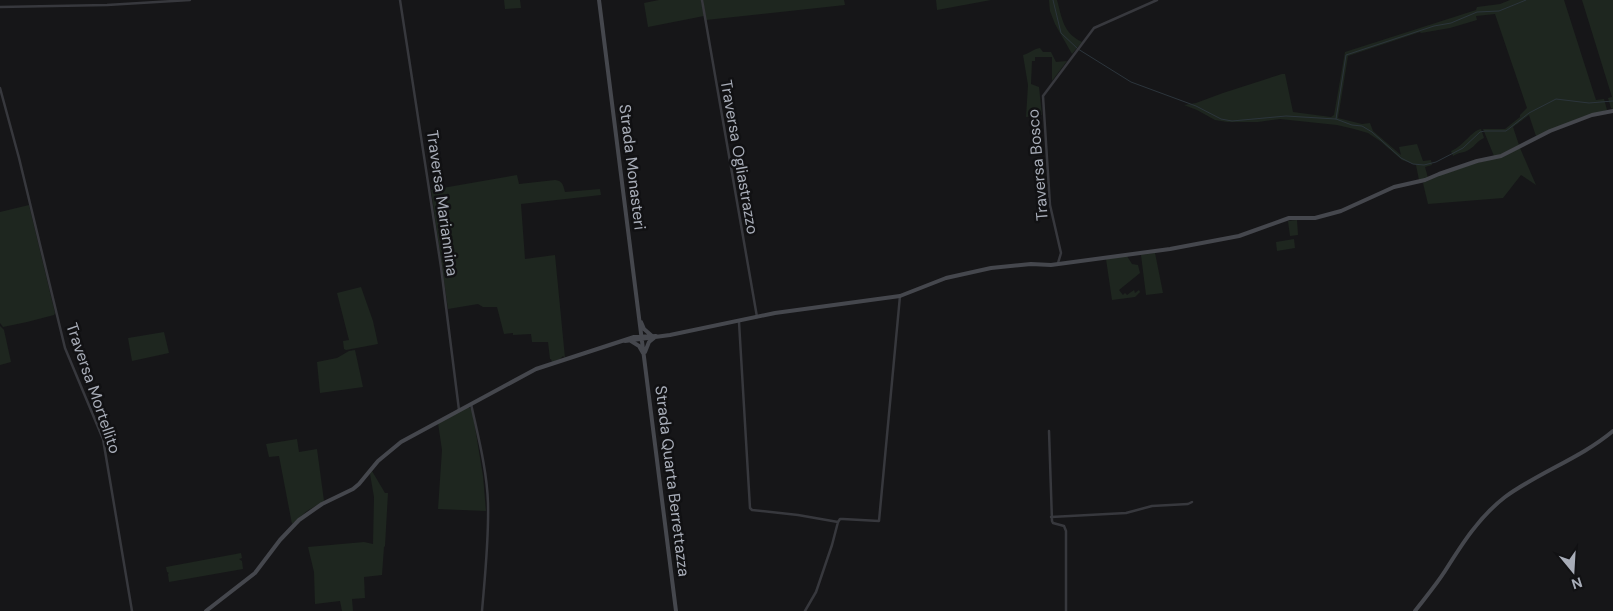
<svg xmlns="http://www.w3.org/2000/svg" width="1613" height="611" viewBox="0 0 1613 611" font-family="'DM Sans',sans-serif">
	<rect width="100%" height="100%" fill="#161618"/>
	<path fill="#1e261f" d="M 504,0 L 520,0 L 521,8 L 505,9 Z
		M 659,0 L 701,0 L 704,16 L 648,27 L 644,3 Z
		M 703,0 L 844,0 L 845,5 L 706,20 Z
		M 936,0 L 991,0 L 937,10 Z
		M 1049,0 L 1057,0 C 1062,18 1063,33 1082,42 L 1072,54 L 1055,24 L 1050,11 Z
		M 1510,0 L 1564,0 L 1595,97 L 1596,100 L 1604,99 L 1607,110 L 1582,117 L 1536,136 L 1529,115 L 1513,127 L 1519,145 L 1501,154 L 1494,156 L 1483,129 L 1505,129 L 1520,117 L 1520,115 L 1527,108 L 1495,14 L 1476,16 L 1477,20 L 1450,28 L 1421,33 L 1420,32 L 1348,56 L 1338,118 L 1362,124 L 1370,123 L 1373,131 L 1401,155 L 1399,147 L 1417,144 L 1423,161 L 1431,160 L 1432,165 L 1425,167 L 1428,178 L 1419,180 L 1416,165 L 1402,160 L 1380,141 L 1368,133 L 1354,129 L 1337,125 L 1280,119 L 1258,122 L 1227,122 L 1215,120 L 1197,110 L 1184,105 L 1196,103 L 1223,93 L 1282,74 L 1285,74 L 1293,112 L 1331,117 L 1334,115 L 1345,52 L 1476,10 L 1477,7 L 1500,4 Z
		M 1582,0 L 1613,0 L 1613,109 L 1611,108 L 1608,98 L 1612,97 Z
		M 1040,48 L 1043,52 L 1051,52 L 1056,62 L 1067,61 L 1052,81 L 1052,57 L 1035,57 L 1035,61 L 1032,61 L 1031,84 L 1039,87 L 1042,115 L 1026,117 L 1028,85 L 1023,55 C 1030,53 1033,49 1040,48 Z
		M 1481,129 L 1484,138 C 1477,141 1475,146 1470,149 C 1465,153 1459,152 1453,156 L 1451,151 C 1464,146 1471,131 1481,129 Z
		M 1520,148 L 1536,185 L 1521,175 L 1503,198 L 1428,204 L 1423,183 L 1440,175 L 1477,163 L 1501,157 Z
		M 517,175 L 519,184 L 555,180 C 563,181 563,185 565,192 L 600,189 L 601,195 L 521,204 L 525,259 L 555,255 L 565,358 L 563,356 L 560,359 L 552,362 L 551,359 L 550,359 L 548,342 L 532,342 L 531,334 L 513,335 L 513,333 L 504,334 L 497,307 L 483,307 L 478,304 L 448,309 L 431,190 Z
		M 29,205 L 55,313 L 54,315 L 27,322 L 3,327 L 0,323 L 0,212 Z
		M 1297,220 L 1298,235 L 1290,236 L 1288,221 Z
		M 1294,239 L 1295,248 L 1277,251 L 1276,242 Z
		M 1155,253 L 1163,293 L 1146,295 L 1141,255 Z
		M 1127,256 L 1132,264 L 1138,265 L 1140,273 L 1119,290 L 1123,295 L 1125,293 L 1127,295 L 1134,290 L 1135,293 L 1139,290 L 1140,292 L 1135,297 L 1112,300 L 1106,259 Z
		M 361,287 L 373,321 L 378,344 L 346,350 L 344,349 L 343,341 L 349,340 L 337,293 Z
		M 0,326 L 4,330 L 11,362 L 0,365 Z
		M 164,332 L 169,353 L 132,361 L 128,338 Z
		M 355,350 L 363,387 L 320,393 L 317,362 L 337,358 L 349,351 Z
		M 468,407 L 472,409 L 483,476 L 486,511 L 438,509 L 442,450 L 438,423 Z
		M 297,439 L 299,452 L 317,449 L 324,501 L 307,511 L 292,524 L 279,456 L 269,457 L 266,444 Z
		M 372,471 L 385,493 L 388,493 L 385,546 L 384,547 L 382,575 L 364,577 L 365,598 L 352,599 L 353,611 L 342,611 L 340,601 L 315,604 L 314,572 L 308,547 L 364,542 L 373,544 L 374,497 L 370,474 Z
		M 241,553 L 242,558 L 239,559 L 242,561 L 243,569 L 169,582 L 168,574 L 169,573 L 167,572 L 166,567 Z"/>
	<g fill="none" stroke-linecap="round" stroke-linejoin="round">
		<path stroke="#2c353c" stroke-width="1" d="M 1053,0 L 1061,33 L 1078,49 L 1131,82 L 1196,106 L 1221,119 L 1232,121 L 1286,116 L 1336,119 L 1352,125 L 1362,126 L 1372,132 L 1401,158 L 1413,164 L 1424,165 L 1436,162 L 1463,148 L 1480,132 L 1485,131 L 1506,131 L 1529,113 L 1556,99 L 1589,103 L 1613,101
			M 1336,119 L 1346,55 L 1434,26 L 1451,23 L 1477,12 L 1499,11 L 1526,0"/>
		<path stroke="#37383d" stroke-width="2.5" d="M 400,0 L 441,267 L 459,410
			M 702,0 L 757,317
			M 0,7 L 107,5 L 190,0
			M 0,88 L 19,158 L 65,348 L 103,439 L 132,611
			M 1058,263 L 1061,253 L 1050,205 L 1043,96 L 1094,28 L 1157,0
			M 739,322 L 750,508 L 752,510 L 798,515 L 838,522
			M 471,404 C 478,436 487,470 488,503 C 489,539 485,575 482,611
			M 1049,431 L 1052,521 L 1053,523 L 1064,526 L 1066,531 L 1066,611
			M 1051,517 L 1126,513 L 1152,506 L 1188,504 L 1192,502
			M 805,611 L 816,592 L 832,545 L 838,522 L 840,519 L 843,519 L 879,521 L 900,296"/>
		<path stroke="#45474d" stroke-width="4" d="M 599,0 L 676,611
			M 641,322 L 644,329 L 652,336
			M 625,341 L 670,335 L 775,313 L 900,296 L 946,278 L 991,268 L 1031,264 L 1051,265 L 1170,249 L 1239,236 L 1289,218 L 1315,218 L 1341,211 L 1394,187 L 1425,180 L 1439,174 L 1477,161 L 1501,156 L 1550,131 L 1592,115 L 1613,111
			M 631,341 L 639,346 L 643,353
			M 645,352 L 649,342 L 654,338
			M 206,611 L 255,573 L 280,540 L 299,520 L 322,504 L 353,489 L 359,484 L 378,461 L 401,442 L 536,369 L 634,337 L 656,336
			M 1415,611 C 1425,598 1436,585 1445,571 C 1462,544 1479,517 1505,497 C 1539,472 1581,458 1613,431"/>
	</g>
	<g text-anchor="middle" stroke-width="5" stroke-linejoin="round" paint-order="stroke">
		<g font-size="16" fill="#a8adb8" stroke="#111113">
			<text transform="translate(740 157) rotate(80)" y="6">Traversa Ogliastrazzo</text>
			<text transform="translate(1037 165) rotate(-95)" y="6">Traversa Bosco</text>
			<text transform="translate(633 167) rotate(83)" y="6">Strada Monasteri</text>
			<text transform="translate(443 203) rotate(82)" y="6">Traversa Mariannina</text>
			<text transform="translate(94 388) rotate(71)" y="6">Traversa Mortellito</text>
			<text transform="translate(673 481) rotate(83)" y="6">Strada Quarta Berrettazza</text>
		</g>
	</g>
	<g transform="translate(1573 571) rotate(162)" stroke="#111113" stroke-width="4" paint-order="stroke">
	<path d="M0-4L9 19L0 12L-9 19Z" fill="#a8adb8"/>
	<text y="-8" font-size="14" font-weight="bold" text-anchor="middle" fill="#a8adb8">N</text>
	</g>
</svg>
